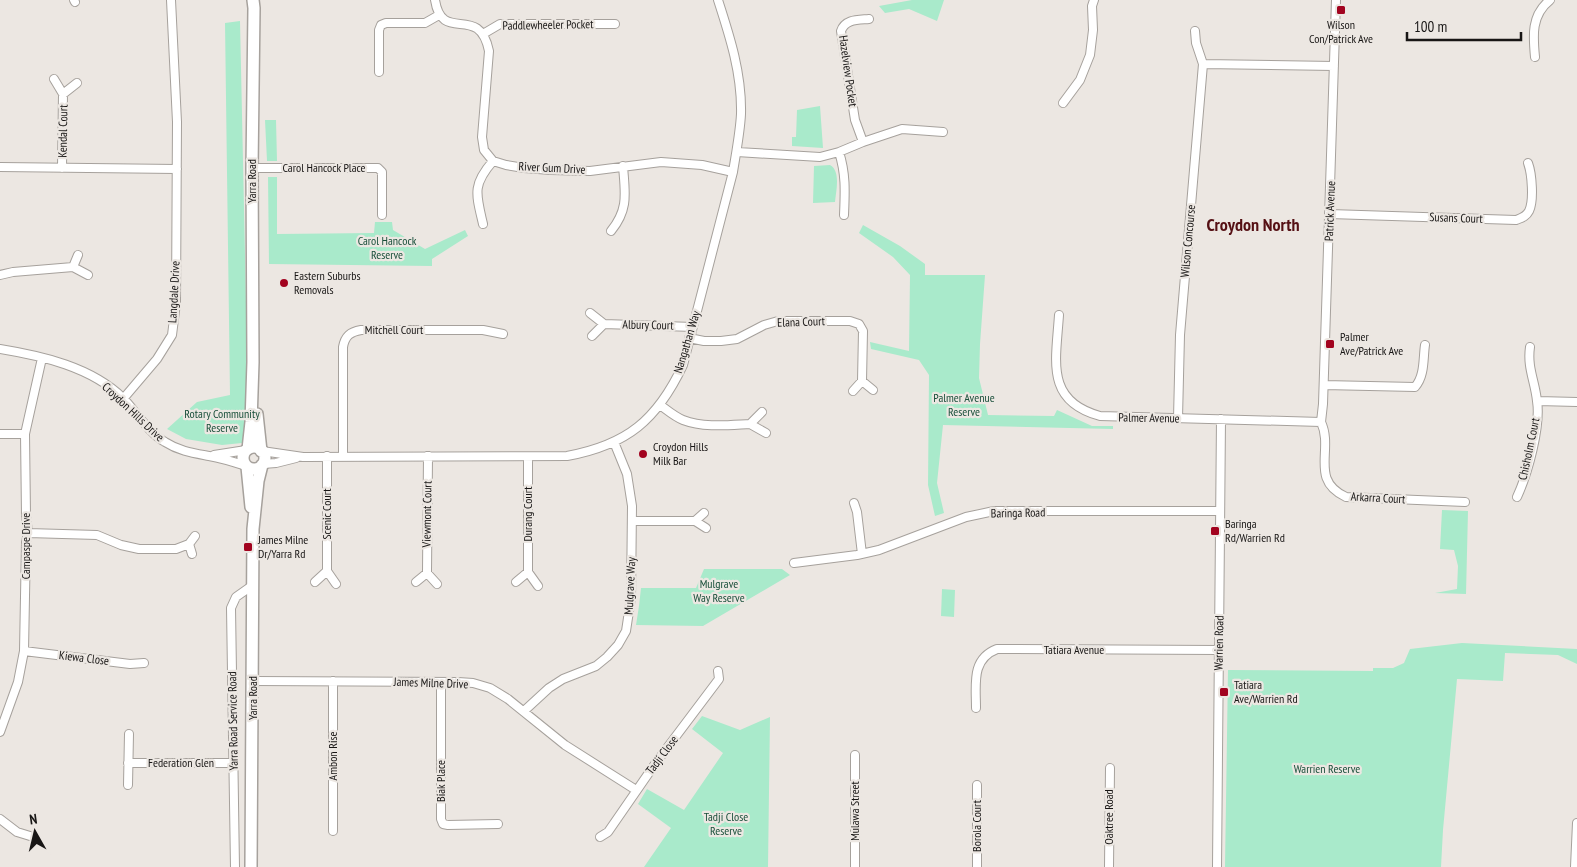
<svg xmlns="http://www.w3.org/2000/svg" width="1577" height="867" viewBox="0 0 1577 867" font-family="'PT Sans Narrow',sans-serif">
	<rect width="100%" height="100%" fill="#ece7e2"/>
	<path fill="#a9eacb" d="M 912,0 L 944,0 L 937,21 L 909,9 L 885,13 L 879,6 Z
		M 240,21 L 248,395 L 247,423 L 242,443 L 222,445 L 186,439 L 167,429 L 197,402 L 230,395 L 225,23 Z
		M 820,106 L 823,148 L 792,146 L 792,137 L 796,137 L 797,110 Z
		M 265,120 L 276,120 L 277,161 L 267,161 Z
		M 830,165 C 841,171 836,191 835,202 L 813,203 L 814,166 Z
		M 268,177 L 277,177 L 277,234 L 374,233 L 375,222 L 392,222 L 393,230 L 425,249 L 465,230 L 468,236 L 432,259 L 432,266 L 269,264 Z
		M 863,225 L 900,246 L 925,264 L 925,275 L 985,275 L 980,344 L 979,378 L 988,415 L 1054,416 L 1057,410 L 1092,426 L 1113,426 L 1113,429 L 943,425 L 937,483 L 944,513 L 935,516 L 928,485 L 929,375 L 919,360 L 871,349 L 870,342 L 909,351 L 910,275 L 893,257 L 859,233 Z
		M 1442,510 L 1468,511 L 1466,594 L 1435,593 L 1457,589 L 1458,566 L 1454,550 L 1440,549 Z
		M 704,569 L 782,569 L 790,575 L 703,626 L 636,625 L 639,606 L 641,588 L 696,588 Z
		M 942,589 L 955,590 L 954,617 L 941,616 Z
		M 1462,643 L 1577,649 L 1577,664 L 1558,655 L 1505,653 L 1503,681 L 1457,679 L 1443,830 L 1441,867 L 1225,867 L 1228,670 L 1373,671 L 1373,668 L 1393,668 L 1404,663 L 1410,649 Z
		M 702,716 L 740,730 L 770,717 L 768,867 L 644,867 L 671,828 L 638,804 L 647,789 L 684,810 L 723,753 L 692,729 Z"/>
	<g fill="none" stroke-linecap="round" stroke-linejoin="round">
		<defs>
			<path id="minor" d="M 74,0 L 75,2
				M 435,0 C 442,45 479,2 489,51 L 482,137 L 484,150 L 493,161 L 506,165 L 524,168 L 551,170 L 590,171 L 661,162 L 702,165 L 733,172
				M 483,34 L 500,24 L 615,24
				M 1535,57 C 1533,36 1531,15 1550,0
				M 1203,64 L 1334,66
				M 379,72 L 379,30 L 381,25 L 386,23 L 425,23 L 439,15
				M 54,79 L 63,94 L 77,83
				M 1063,103 L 1080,80 L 1090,55 L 1093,30 L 1092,6 L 1094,0
				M 863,142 L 855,120 L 841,31 C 845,19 858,20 869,19
				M 737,152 L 820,157 L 839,152 L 863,142 L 902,129 L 943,132
				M 839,152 C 846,174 845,192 844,215
				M 0,167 L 177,169
				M 62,168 L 63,94
				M 252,168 L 378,168 L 382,172 L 382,215
				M 1330,214 L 1516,220 C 1521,218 1526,217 1529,211 C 1534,201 1532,174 1528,163
				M 483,224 C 476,194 472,185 493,161
				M 611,231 C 629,209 625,193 623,166
				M 78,255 L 73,267 L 88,275
				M 0,275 L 13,272 L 73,267
				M 590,313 L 604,324 L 592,336
				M 1059,315 C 1056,361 1045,401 1100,416 L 1321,422
				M 604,324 L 693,327
				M 689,338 L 704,341 L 721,341 L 737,339 L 764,325 L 778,321 L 850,321 L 859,324 L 863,331 L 862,381
				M 0,349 C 43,356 91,367 123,398 C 137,413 148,432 165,442 C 179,451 193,453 209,456 C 221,458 234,462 246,466
				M 1324,385 L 1415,387 C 1425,376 1423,358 1425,345
				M 853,391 L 862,381 L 873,390
				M 123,399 L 157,359 L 172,335 L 176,303 L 177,122 L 171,0
				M 1538,401 L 1577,402
				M 660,405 C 667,410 675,417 683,420 C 704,428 729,425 750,424
				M 762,412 L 750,424 L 766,433
				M 1178,418 L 1180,335 L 1203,64 L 1196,43 L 1195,31
				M 1321,422 L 1323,404 L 1336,0
				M 1321,422 C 1334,450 1309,480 1346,497 L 1465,502
				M 0,434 L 25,434
				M 262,451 L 303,457 L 567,456 C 627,445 657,420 683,365 L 733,172 C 736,153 740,133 741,114 C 742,74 730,37 718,0
				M 214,455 L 246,450
				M 343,456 L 343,347 C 345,336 350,332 361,330 L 483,330 L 503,334
				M 263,464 L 276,463 L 296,458
				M 1517,497 C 1528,473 1541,426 1537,401 C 1535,381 1527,368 1530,347
				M 854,503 L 857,512 L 862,554
				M 704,513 L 695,521 L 706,528
				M 632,521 L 695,521
				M 28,533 L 97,535 L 121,545 L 139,549 L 176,549 L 189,544
				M 192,554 L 189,544 L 195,536
				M 794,563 L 857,555 L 879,550 L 966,517 L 994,511 L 1220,511
				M 327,571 L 327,456
				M 528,572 L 528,457
				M 427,573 L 428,456
				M 315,582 L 327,571 L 336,584
				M 416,582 L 427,573 L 437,584
				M 516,582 L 528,572 L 538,586
				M 24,651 L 130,664 L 144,663
				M 253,681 L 458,682 L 473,683 L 490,688 L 508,699 L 565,745 L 636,790
				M 441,682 L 441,819 L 443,824 L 448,825 L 498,824
				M 976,708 C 976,684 971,659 997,649 L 1219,650
				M 524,711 L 549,688 L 563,679 L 596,666 L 607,657 L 618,645 L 626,631 L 631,598 L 632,506 L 627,474 L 614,442
				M 0,732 L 18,682 L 24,651 L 26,542 L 28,533 L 26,515 L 25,434 L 42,358
				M 855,755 L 855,867
				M 128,763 L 234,763
				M 128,785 L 129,734
				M 0,819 L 17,832 L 30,836
				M 333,831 L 333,681
				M 600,837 L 608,832 L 655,764 L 719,679 L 718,671
				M 235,867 L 231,608 L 236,597 L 253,585
				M 977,867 L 977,785
				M 1109,867 L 1110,768
				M 1217,867 L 1221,419
				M 1575,867 L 1577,823"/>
			<path id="secondary" d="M 257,414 L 261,451
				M243 458a11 11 0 1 1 22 0a11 11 0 1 1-22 0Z
				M 248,449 L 251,422 L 253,362 L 252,168 L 254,8 L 253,0
				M 247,467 L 251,507
				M 251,867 L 253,529 L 258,481 L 262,465"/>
		</defs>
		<use href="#minor" stroke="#a6a19c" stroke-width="10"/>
		<use href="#secondary" stroke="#a6a19c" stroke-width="14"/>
		<use href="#minor" stroke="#fff" stroke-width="8"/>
		<use href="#secondary" stroke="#fff" stroke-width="11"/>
	</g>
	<g fill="#a2031f" stroke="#ece7e2" stroke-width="2">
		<rect x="1336" y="5" width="10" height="10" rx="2.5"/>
		<circle cx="284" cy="283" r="5"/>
		<rect x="1325" y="339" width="10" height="10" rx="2.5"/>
		<circle cx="643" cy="454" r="5"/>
		<rect x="1210" y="526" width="10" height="10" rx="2.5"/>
		<rect x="243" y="542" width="10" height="10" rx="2.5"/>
		<rect x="1219" y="687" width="10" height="10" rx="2.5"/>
	</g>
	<g text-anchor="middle" stroke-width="4.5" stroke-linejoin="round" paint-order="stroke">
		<g font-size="12" fill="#181615" stroke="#ece7e2">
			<text transform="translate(548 25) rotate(-1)" y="4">Paddlewheeler Pocket</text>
			<text transform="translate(848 71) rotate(82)" y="4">Hazelview Pocket</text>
			<text transform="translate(63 131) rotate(-89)" y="4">Kendal Court</text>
			<text x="324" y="172">Carol Hancock Place</text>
			<text transform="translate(552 168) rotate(3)" y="4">River Gum Drive</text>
			<text transform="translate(252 181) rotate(-90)" y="4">Yarra Road</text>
			<text transform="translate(1330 211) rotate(-88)" y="4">Patrick Avenue</text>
			<text transform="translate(1456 218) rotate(2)" y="4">Susans Court</text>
			<text transform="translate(1188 241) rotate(-85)" y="4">Wilson Concourse</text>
			<text transform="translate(174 292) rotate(-87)" y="4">Langdale Drive</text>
			<text transform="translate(801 322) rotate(-2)" y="4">Elana Court</text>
			<text transform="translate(648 325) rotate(1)" y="4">Albury Court</text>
			<text x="394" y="334">Mitchell Court</text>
			<text transform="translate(687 342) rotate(-73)" y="4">Nangathan Way</text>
			<text transform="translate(133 412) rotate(43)" y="4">Croydon Hills Drive</text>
			<text transform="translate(1149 418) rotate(1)" y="4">Palmer Avenue</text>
			<text transform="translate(1529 449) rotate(-78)" y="4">Chisholm Court</text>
			<text transform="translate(1378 498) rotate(3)" y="4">Arkarra Court</text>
			<text transform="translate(1018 513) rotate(-1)" y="4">Baringa Road</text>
			<text transform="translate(327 514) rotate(-90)" y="4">Scenic Court</text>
			<text transform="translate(427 514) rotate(-89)" y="4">Viewmont Court</text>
			<text transform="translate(528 514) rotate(-90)" y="4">Durang Court</text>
			<text transform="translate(26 546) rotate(-90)" y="4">Campaspe Drive</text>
			<text transform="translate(630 586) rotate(-87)" y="4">Mulgrave Way</text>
			<text transform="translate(1219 643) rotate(-89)" y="4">Warrien Road</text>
			<text x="1074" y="654">Tatiara Avenue</text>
			<text transform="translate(84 658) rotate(7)" y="4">Kiewa Close</text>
			<text transform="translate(431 683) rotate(2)" y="4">James Milne Drive</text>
			<text transform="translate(253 698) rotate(-90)" y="4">Yarra Road</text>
			<text transform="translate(233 721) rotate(-91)" y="4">Yarra Road Service Road</text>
			<text transform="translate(662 755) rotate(-53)" y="4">Tadji Close</text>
			<text transform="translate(333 756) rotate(-90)" y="4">Ambon Rise</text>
			<text x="181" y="767">Federation Glen</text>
			<text transform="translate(441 781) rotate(-90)" y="4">Biak Place</text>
			<text transform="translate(855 811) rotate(-90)" y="4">Mulawa Street</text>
			<text transform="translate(1109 817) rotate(-90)" y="4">Oaktree Road</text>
			<text transform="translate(977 826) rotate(-90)" y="4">Borola Court</text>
		</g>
		<g font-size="12" fill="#181615" stroke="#ece7e2" text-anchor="start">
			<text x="1341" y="29" text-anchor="middle">Wilson<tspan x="1341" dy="14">Con/Patrick Ave</tspan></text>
			<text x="294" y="280">Eastern Suburbs<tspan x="294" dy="14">Removals</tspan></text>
			<text x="1340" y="341">Palmer<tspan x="1340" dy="14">Ave/Patrick Ave</tspan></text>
			<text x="653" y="451">Croydon Hills<tspan x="653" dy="14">Milk Bar</tspan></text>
			<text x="1225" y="528">Baringa<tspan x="1225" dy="14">Rd/Warrien Rd</tspan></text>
			<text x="258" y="544">James Milne<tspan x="258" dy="14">Dr/Yarra Rd</tspan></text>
			<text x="1234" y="689">Tatiara<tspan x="1234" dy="14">Ave/Warrien Rd</tspan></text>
		</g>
		<g font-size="12" fill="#194f3a" stroke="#ece7e2">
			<text x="387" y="245">Carol Hancock<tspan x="387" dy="14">Reserve</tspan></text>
			<text x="964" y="402">Palmer Avenue<tspan x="964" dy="14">Reserve</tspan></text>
			<text x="222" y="418">Rotary Community<tspan x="222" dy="14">Reserve</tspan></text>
			<text x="719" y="588">Mulgrave<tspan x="719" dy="14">Way Reserve</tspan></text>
			<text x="1327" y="773">Warrien Reserve</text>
			<text x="726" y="821">Tadji Close<tspan x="726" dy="14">Reserve</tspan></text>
		</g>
		<g font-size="18" font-weight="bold" fill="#551014" stroke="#ece7e2">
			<text x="1253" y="231">Croydon North</text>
		</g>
	</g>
	<g transform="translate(35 832) rotate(352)" stroke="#ece7e2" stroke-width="4" paint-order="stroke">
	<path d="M0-4L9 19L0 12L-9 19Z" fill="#181615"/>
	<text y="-8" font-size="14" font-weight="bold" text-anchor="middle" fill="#181615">N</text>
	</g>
	<path d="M1407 32v8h114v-8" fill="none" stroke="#181615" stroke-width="2.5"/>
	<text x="1414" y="32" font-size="15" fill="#181615" stroke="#ece7e2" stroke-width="4" paint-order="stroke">100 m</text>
</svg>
